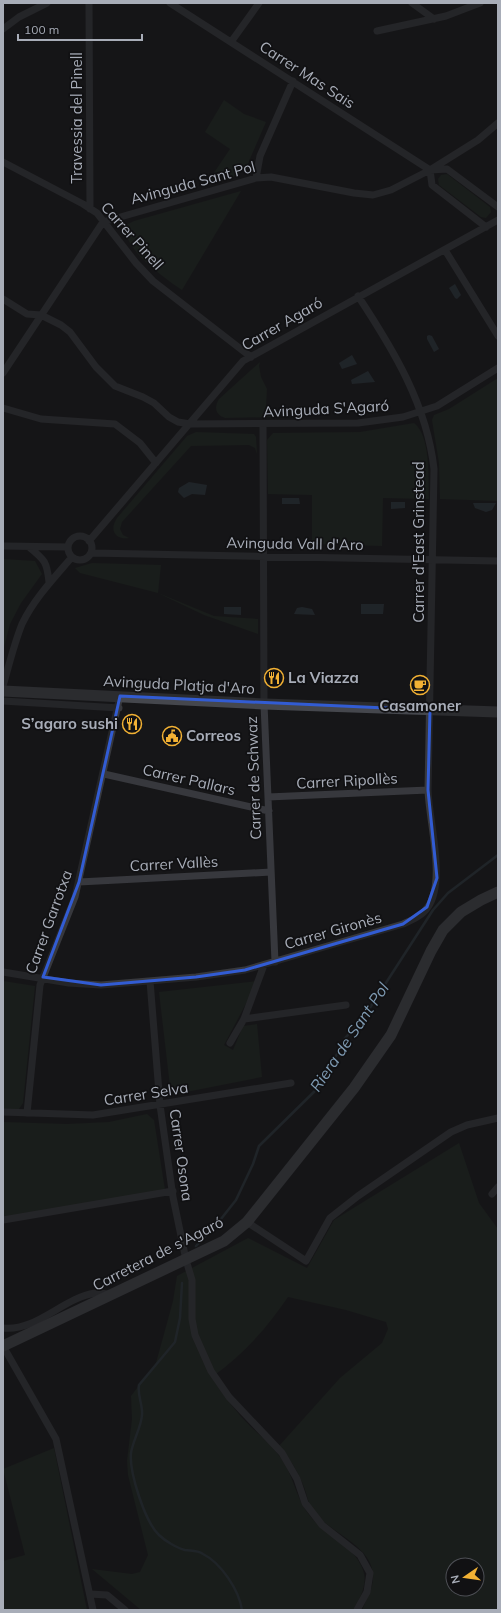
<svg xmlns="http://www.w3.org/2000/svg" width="501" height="1613" viewBox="0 0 501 1613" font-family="Mulish,sans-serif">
	<rect width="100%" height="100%" fill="#161618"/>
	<path fill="#1e261f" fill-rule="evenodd" d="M 224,100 L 244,114 L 266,122 L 246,168 L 233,177 L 207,183 L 230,149 L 205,132 Z
		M 447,174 L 490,207 L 491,212 L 486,218 L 481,217 L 439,185 L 438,179 L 441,175 Z
		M 241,191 L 182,290 C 164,278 121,248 126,225 L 134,221 Z
		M 260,362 L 259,366 L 261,377 L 267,389 L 266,406 L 273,417 L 225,418 C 215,415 214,407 219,399 Z
		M 498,378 L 498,501 L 440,499 L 439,463 L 432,420 L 434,415 L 449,409 Z
		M 414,423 C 431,436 428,478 429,499 L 383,498 L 382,546 L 312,544 L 312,495 L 268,494 L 267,440 L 273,433 L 360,432 Z
		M 196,432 L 254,434 L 256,437 L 257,454 L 255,448 L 249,445 L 191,446 L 122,522 L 120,529 L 123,535 L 129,538 C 115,540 109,530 117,518 L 187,436 Z
		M 3,559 L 35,561 L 42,574 L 21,603 L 10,624 L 3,651 Z
		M 92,563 L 161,565 L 158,593 L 214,616 L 258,619 L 258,634 L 204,615 L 158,593 L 80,573 L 75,568 Z
		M 3,981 L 35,986 L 23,1103 L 19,1109 L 3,1109 Z
		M 258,981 L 224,1045 L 233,1050 L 243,1026 L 257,1024 L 262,1077 L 171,1095 L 159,992 Z
		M 147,1114 L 154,1120 L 165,1190 L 3,1217 L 3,1122 L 67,1124 L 109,1122 Z
		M 459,1143 L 479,1203 L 498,1229 L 498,1610 L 362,1610 C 366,1600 373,1589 373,1578 C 375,1545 327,1533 311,1508 C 308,1502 307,1494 304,1487 C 298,1471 290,1459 279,1446 L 340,1378 L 382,1343 L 388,1329 L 386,1322 L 346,1310 L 288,1297 C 267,1328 243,1355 212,1377 C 223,1395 236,1412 251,1427 C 262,1437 273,1447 281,1458 C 294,1476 296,1500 311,1517 C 326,1536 355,1546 363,1570 C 368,1584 360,1598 354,1610 L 141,1610 L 92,1569 L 132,1574 L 140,1572 L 148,1555 L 128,1475 L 127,1461 L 132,1419 L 131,1396 L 156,1363 L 173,1301 L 177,1276 L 248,1238 L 307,1268 L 334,1220 ZM 453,1565 L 477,1565 L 477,1589 L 453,1589 Z
		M 54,1448 L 87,1610 L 3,1610 L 3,1561 L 25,1555 L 3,1469 Z"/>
	<path fill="#2c353c" d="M 455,284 L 461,295 L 457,299 L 455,298 L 449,288 Z
		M 429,335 L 432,336 L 439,349 L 434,352 L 427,339 L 427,336 Z
		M 352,355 L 357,364 L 342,369 L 339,363 Z
		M 368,371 L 375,382 L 352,384 L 351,380 Z
		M 189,482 L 207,485 L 205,495 L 192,494 L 184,498 L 178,492 L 179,488 Z
		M 282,498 L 299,498 L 300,504 L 282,504 Z
		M 391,502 L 405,502 L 405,508 L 391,509 Z
		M 473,503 L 496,503 L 492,510 L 486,512 L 475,508 Z
		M 361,604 L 384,604 L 383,614 L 361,614 Z
		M 224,607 L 241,607 L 241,615 L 224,614 Z
		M 302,607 L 312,609 L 315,615 L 294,614 L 297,608 Z"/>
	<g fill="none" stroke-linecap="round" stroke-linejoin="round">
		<path stroke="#2c353c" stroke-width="2.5" d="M 196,1246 L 217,1224 L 236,1200 L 253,1164 L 259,1146 L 322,1084 L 345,1038 L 362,1020 L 433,910 L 448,893 L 498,855
			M 182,1283 L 180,1318 L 175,1342 L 139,1385 C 137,1395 143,1405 142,1415 C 141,1428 133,1440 131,1453 C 129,1472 145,1522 159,1535 C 165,1541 177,1548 185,1550 C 191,1551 197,1550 203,1554 C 221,1563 239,1590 242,1610"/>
		<path stroke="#37383d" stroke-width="7" d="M 89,3 L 90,209
			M 170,3 L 430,170 L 447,169 L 498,207
			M 412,3 L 434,19
			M 3,29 L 19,17 L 47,3
			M 377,31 L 446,16 L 480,3
			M 231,42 L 259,3
			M 3,162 L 83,204 L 97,213 L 136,263 L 153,281 L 251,357
			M 430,170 L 432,185 L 486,227
			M 256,178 L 260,156 L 293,81
			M 445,250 L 498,336
			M 3,299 L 27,314 L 41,315 L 61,325 L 70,332 L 96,367 L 115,386 L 143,397 L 154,403 L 169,417 L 178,422 L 190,424 L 358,423 L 403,417 L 437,406 L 498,368
			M 3,373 L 103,222 L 256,178 L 271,177 L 354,193 L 373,195 L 391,190 L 430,170 L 478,140 L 498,123
			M 3,408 L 41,419 L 115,424 L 140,443 L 156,463
			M 263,425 L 264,704 L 275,962
			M68 548a12 12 0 1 1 24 0a12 12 0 1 1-24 0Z
			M 89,541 L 243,361 L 498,220
			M 3,546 L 68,547
			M 29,547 C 45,560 47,562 49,582
			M 91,553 L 498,561
			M 3,686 C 9,665 14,644 22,624 C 34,599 54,578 72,557
			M 3,701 L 119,708
			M 104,774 L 269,811
			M 268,797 L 428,790
			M 79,882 L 271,872
			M 3,972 L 69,983 L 101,985 L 196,977 L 245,970 L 403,924 C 412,920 422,916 428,907 C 446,881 429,822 428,790 L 434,469 C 427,405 393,349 358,296
			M 150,981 L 160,1105 L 173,1197 L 186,1260 L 192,1280 L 192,1319 L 195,1335 L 211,1371 L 229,1397 L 282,1453 L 297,1479 L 305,1503 L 322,1525 L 360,1555 L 370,1573 L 367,1592 L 357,1610
			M 244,1019 L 346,1005
			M 230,1043 L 244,1019 L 264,965
			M 3,1112 L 93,1115 L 291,1083
			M 27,1113 L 40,985 L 75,897 L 120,696
			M 492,1194 L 498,1187
			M 3,1220 L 173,1191
			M 247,1222 L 306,1261 L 330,1218 L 358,1196 L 451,1132 L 467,1125 L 498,1118
			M 3,1328 C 36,1332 63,1298 95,1293 C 99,1292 105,1294 110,1294
			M 3,1346 L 56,1439 L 93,1610
			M 90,1594 L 107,1595 L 125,1610"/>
		<path stroke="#45474d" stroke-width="11" d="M 3,691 L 264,704 L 498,712
			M 3,1346 L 224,1241 L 247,1222 L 354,1088 L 391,1035 L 431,951 L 443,930 L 461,912 L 481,900 L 498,892"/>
	</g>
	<path d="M0 0H501V1613H0ZM 120,696 L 430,710 L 428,790 L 437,878 L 427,907 L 403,924 L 245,970 L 196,977 L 101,985 L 43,977 L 79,882 Z" fill="#161618" fill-opacity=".55" fill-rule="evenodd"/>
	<path fill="none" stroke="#325cd3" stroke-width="3" stroke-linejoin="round" d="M 120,696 L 430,710 L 428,790 L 437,878 L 427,907 L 403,924 L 245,970 L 196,977 L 101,985 L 43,977 L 79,882 Z"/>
	<defs>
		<symbol id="restaurant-ring" viewBox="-11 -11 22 22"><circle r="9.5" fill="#111113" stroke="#f2b134" stroke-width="1.5"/><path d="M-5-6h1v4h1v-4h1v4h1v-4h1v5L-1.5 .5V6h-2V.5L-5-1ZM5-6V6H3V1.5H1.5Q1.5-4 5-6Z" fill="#f2b134"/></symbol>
		<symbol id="cafe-ring" viewBox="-11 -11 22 22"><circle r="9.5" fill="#111113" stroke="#f2b134" stroke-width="1.5"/><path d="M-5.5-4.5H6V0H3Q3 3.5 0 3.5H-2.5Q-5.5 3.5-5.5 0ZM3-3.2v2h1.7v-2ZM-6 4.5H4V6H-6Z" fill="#f2b134"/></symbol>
		<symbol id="civic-ring" viewBox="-11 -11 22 22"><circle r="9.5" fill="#111113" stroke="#f2b134" stroke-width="1.5"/><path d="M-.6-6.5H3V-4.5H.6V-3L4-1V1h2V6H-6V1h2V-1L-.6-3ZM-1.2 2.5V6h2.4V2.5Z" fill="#f2b134"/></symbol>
	</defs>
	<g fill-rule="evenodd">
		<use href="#restaurant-ring" x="263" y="667" width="22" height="22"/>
		<use href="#cafe-ring" x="409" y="674" width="22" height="22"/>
		<use href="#restaurant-ring" x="121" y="713" width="22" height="22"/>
		<use href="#civic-ring" x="161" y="725" width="22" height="22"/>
	</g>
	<g text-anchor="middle" stroke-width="3.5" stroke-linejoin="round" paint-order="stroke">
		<g font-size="15" fill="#a8adb8" stroke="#111113">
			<text transform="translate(307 75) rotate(33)" y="5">Carrer Mas Sais</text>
			<text transform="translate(77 118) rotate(-90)" y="5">Travessia del Pinell</text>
			<text transform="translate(193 183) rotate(-15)" y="5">Avinguda Sant Pol</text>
			<text transform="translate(132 236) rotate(48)" y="5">Carrer Pinell</text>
			<text transform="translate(282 324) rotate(-30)" y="5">Carrer Agaró</text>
			<text transform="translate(326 409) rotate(-3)" y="5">Avinguda S'Agaró</text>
			<text transform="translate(419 542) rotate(-90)" y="5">Carrer d'East Grinstead</text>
			<text transform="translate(295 544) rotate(1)" y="5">Avinguda Vall d'Aro</text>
			<text transform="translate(179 685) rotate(3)" y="5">Avinguda Platja d'Aro</text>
			<text transform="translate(254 778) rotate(-92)" y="5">Carrer de Schwaz</text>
			<text transform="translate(189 780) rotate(13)" y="5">Carrer Pallars</text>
			<text transform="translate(347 781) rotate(-3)" y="5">Carrer Ripollès</text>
			<text transform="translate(174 864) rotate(-3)" y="5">Carrer Vallès</text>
			<text transform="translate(49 922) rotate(-70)" y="5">Carrer Garrotxa</text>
			<text transform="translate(333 931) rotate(-16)" y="5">Carrer Gironès</text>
			<text transform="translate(146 1094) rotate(-9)" y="5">Carrer Selva</text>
			<text transform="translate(181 1155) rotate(82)" y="5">Carrer Osona</text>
			<text transform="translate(158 1254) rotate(-27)" y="5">Carretera de s'Agaró</text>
		</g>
		<g font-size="15" font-weight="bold" fill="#a8adb8" stroke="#111113" text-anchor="start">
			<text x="288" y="683">La Viazza</text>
			<text x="420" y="711" text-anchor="middle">Casamoner</text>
			<text x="118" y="729" text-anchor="end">S’agaro sushi</text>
			<text x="186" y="741">Correos</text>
		</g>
		<g font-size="16" font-style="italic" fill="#7f9bb3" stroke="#111113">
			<text transform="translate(349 1037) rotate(-56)" y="6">Riera de Sant Pol</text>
		</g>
	</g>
	<rect width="501" height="1613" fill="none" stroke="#a8adb8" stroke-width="8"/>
	<g transform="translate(465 1577) rotate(257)"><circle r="19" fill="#111113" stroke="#4d4f55"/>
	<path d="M0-3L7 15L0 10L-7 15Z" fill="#f2b134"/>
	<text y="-6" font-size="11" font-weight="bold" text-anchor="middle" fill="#a8adb8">N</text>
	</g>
	<path d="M18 34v6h124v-6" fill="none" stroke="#a8adb8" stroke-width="2"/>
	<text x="24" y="34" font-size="12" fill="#a8adb8" stroke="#111113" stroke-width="3" paint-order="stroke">100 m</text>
</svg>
